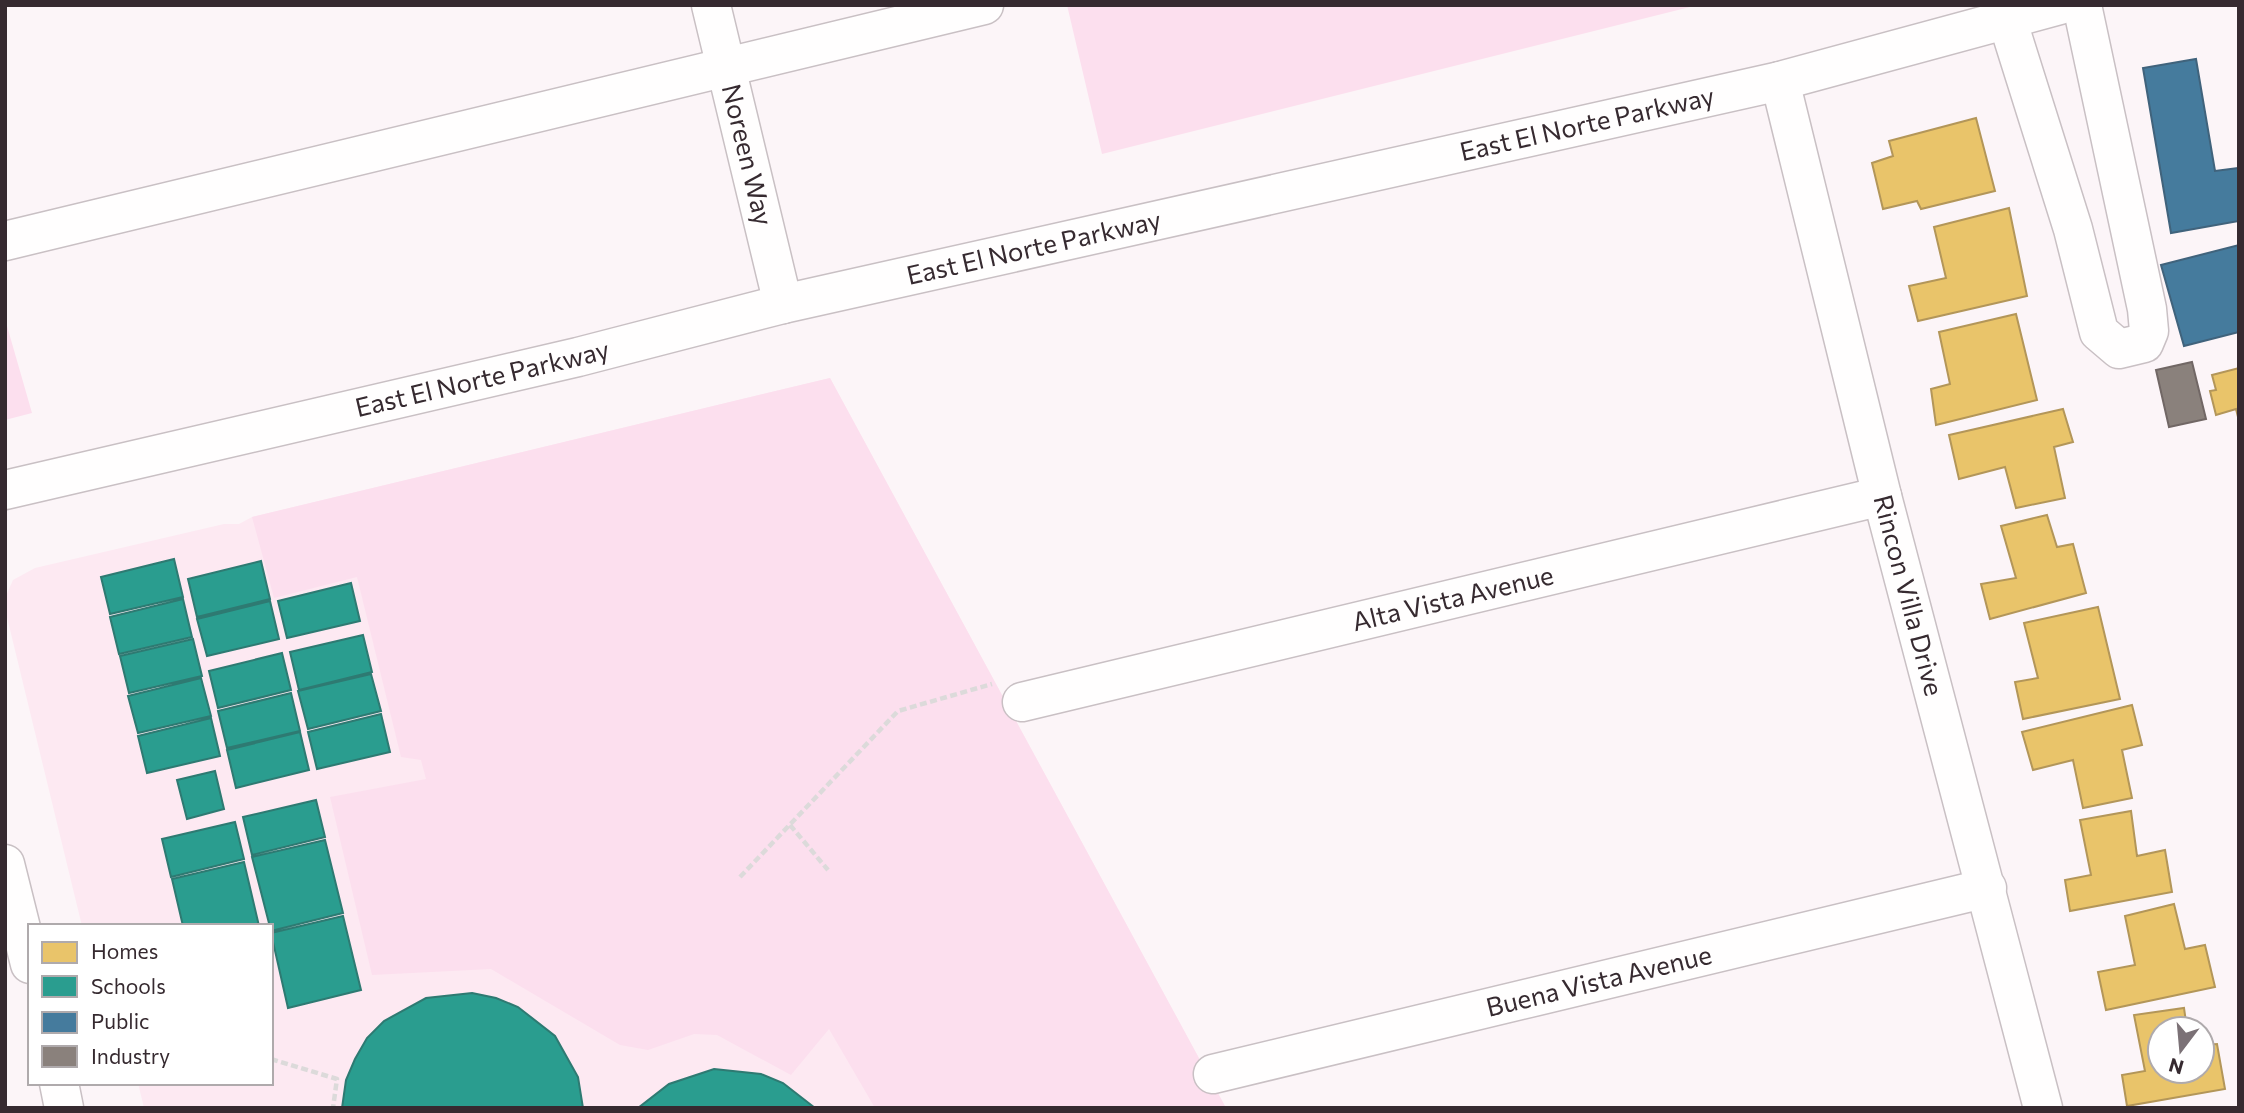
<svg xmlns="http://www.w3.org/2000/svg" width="2244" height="1113" viewBox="0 0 2244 1113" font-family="Commissioner,sans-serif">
	<rect width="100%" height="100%" fill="#fcf5f8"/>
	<path fill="#fde9f2" d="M 830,378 L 1226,1108 L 144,1108 L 138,1083 L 271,1083 L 271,926 L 82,926 L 5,609 L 5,598 L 13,580 L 35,568 L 224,524 L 239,524 L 252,517 Z"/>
	<path fill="#fcdfee" d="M 1067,5 L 1698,5 L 1102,154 Z
		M 5,319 L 32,413 L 5,420 Z
		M 830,378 L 1226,1108 L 875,1108 L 829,1029 L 791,1075 L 717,1035 L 694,1034 L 648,1050 L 620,1045 L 491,969 L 372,975 L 330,797 L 426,779 L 421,760 L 401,757 L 357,577 L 274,598 L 252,517 Z"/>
	<path fill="#e9c46a" stroke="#b39659" stroke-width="2" d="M 1976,118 L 1995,191 L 1921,209 L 1917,201 L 1883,209 L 1872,163 L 1893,156 L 1889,141 Z
		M 2009,208 L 2027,296 L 1918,321 L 1909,286 L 1946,278 L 1934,227 Z
		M 2016,314 L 2037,400 L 1936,425 L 1931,389 L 1950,384 L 1939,332 Z
		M 2239,368 L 2239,421 L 2236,409 L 2216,415 L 2210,391 L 2216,390 L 2212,375 Z
		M 2063,409 L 2073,442 L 2054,447 L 2065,498 L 2016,508 L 2005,467 L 1959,479 L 1949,435 Z
		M 2047,515 L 2057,547 L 2073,544 L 2086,593 L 1990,619 L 1981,584 L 2016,578 L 2001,526 Z
		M 2098,607 L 2120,699 L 2023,719 L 2015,682 L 2038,678 L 2024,623 Z
		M 2132,705 L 2142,745 L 2122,750 L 2132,798 L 2083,808 L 2073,760 L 2033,770 L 2022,732 Z
		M 2131,811 L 2137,856 L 2165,850 L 2172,892 L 2070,911 L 2065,880 L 2091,875 L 2080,820 Z
		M 2174,904 L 2185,949 L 2205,945 L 2215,987 L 2106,1010 L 2098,972 L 2135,965 L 2125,916 Z
		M 2184,1008 L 2187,1029 L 2160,1029 L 2160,1071 L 2202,1071 L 2202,1045 L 2217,1044 L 2225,1089 L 2127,1106 L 2122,1075 L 2145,1071 L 2134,1015 Z"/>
	<path fill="#2a9d8f" stroke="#2e7a72" stroke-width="2" d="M 174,559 L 183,597 L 110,614 L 101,577 Z
		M 261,561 L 270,599 L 197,617 L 188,579 Z
		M 351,583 L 360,621 L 287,638 L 278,601 Z
		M 183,599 L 192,637 L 119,654 L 110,617 Z
		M 270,601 L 279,639 L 207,656 L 197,619 Z
		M 363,635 L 372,672 L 299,690 L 290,652 Z
		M 193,639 L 202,676 L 129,693 L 120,656 Z
		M 282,653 L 291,690 L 218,708 L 209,671 Z
		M 371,674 L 381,711 L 308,729 L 298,691 Z
		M 201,678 L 211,716 L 138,733 L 128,696 Z
		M 291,693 L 300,731 L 227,748 L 218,711 Z
		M 381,714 L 390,752 L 317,769 L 308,732 Z
		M 211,718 L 220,756 L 147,773 L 138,736 Z
		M 300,732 L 309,770 L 236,788 L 227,750 Z
		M 215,771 L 224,809 L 187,819 L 177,780 Z
		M 316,800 L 325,837 L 252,855 L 243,817 Z
		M 235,822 L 244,859 L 171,877 L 162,839 Z
		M 325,840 L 343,913 L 271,931 L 252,857 Z
		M 244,862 L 259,926 L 183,926 L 172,879 Z
		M 343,916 L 361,990 L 288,1008 L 271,933 Z
		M 472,993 L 496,998 L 518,1007 L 555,1036 L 578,1077 L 583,1108 L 342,1108 L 346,1080 L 355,1059 L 367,1038 L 384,1021 L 426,998 Z
		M 714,1069 L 761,1074 L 783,1083 L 815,1108 L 638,1108 L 669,1084 Z"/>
	<path fill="#457b9d" stroke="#40637c" stroke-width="2" d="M 2196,59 L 2215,171 L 2239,168 L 2239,221 L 2171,233 L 2143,68 Z
		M 2239,245 L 2239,332 L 2184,346 L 2161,265 Z"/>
	<path fill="#8a817c" stroke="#716765" stroke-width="2" d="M 2192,362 L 2206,419 L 2169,427 L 2156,370 Z"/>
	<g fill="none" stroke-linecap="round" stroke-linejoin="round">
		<defs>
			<g id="minor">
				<path id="s1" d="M 711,5 L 783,304"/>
				<path d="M 2007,19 L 2073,229 L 2099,332 L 2119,349 L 2144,343 L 2149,331 L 2147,309 L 2082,5"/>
				<path id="s2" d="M 1780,81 L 1882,496 L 2043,1108"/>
				<path d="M 5,241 L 984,5"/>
				<path id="s3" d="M 1022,702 L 1882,496"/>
				<path d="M 5,864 L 30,964"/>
				<path id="s4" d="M 1213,1074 L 1987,888"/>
				<path d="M 59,1083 L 64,1108"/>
			</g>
			<g id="major">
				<path id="s5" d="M 5,490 L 578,357 L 783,304 L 1780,81 L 2060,5"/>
			</g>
		</defs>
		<use href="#minor" stroke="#c9c0c4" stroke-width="41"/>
		<use href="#major" stroke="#c9c0c4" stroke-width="41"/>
		<path stroke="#dcdada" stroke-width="4.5" stroke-dasharray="7 3.5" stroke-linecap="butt" d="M 790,825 L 828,870
			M 740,877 L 898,711 L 992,684
			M 271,1059 L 337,1079 L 333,1108"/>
		<use href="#minor" stroke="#fffefe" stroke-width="38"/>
		<use href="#major" stroke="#fffefe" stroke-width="38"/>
	</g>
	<g text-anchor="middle" stroke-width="7" stroke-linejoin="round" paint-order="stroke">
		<g font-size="26" fill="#362a30" stroke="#fff">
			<text dy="9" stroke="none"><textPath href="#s5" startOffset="1624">East El Norte Parkway</textPath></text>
			<text dy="9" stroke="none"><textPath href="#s1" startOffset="154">Noreen Way</textPath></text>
			<text dy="9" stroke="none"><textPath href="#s5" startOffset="1057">East El Norte Parkway</textPath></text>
			<text dy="9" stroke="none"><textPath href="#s5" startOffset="490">East El Norte Parkway</textPath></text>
			<text dy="9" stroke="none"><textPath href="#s2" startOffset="530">Rincon Villa Drive</textPath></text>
			<text dy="9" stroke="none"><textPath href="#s3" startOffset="443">Alta Vista Avenue</textPath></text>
			<text dy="9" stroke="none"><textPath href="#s4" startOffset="397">Buena Vista Avenue</textPath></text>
		</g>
	</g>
	<rect width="2244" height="1113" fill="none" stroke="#362a30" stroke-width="14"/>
	<rect x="28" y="924" width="245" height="161" fill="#ffffff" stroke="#afaaac" stroke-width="2"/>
	<rect x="42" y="942" width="35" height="21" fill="#e9c46a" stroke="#afaaac" stroke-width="2"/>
	<text x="91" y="959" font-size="21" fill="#362a30">Homes</text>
	<rect x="42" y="976" width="35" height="21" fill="#2a9d8f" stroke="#afaaac" stroke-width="2"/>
	<text x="91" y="994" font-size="21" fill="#362a30">Schools</text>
	<rect x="42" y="1012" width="35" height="21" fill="#457b9d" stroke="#afaaac" stroke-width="2"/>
	<text x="91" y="1029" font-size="21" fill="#362a30">Public</text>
	<rect x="42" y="1046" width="35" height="21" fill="#8a817c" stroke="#afaaac" stroke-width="2"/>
	<text x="91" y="1064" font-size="21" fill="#362a30">Industry</text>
	<g transform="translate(2181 1050) rotate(196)"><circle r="33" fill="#ffffff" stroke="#afaaac" stroke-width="2"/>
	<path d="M0-5L12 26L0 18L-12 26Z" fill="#7b7176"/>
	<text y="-10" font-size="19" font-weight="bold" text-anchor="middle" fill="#362a30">N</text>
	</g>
</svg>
